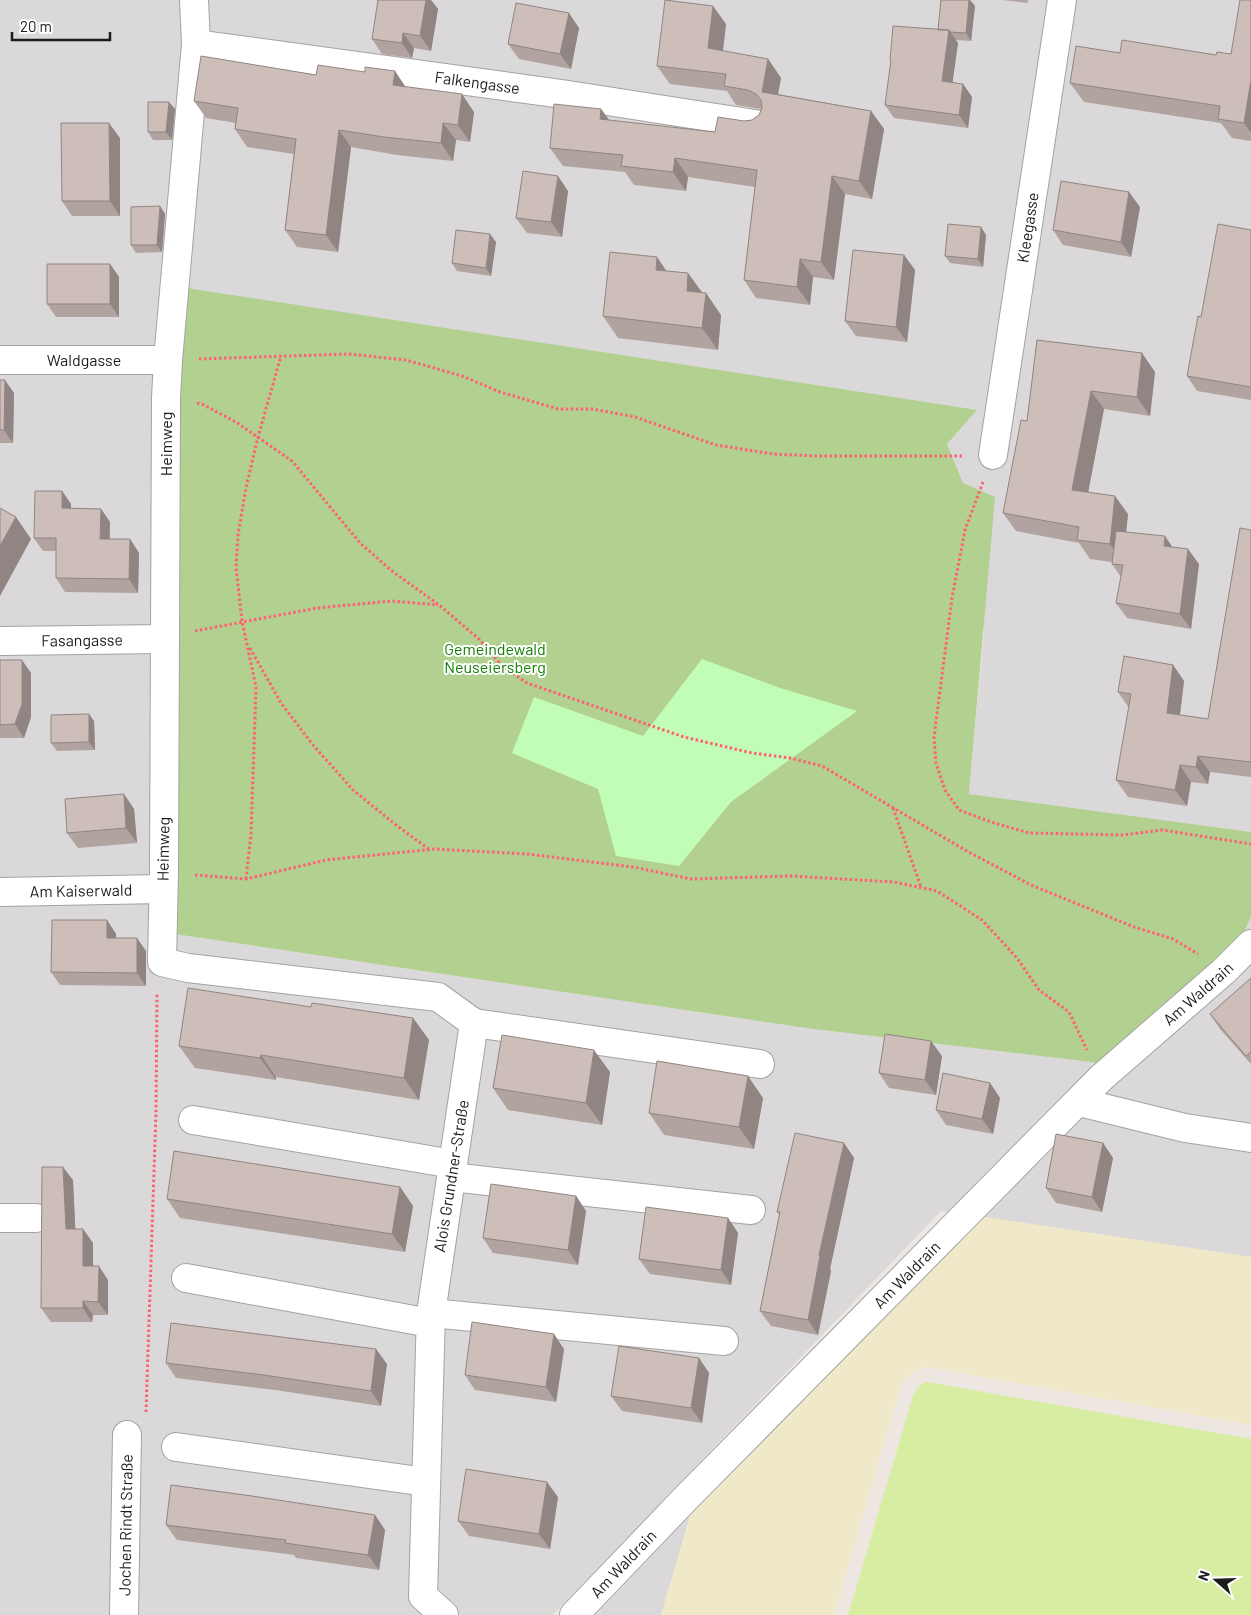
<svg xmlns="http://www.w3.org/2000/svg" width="1251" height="1615" viewBox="0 0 1251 1615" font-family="Barlow,sans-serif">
	<rect width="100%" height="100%" fill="#eee6e0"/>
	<path fill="#dad8d9" d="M 0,0 L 1251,0 L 1251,832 L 969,794 L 984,633 L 963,483 L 947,444 L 976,411 L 168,933 L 806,1028 L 1243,934 L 1251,917 L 1251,1257 L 941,1211 L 553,1615 L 0,1615 Z
		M 690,1516 L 661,1615 L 596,1615 Z"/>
	<path fill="#efe9c9" d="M 979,1216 L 1251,1257 L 1251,1425 L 927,1367 L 916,1370 L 905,1379 L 899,1391 L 834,1615 L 661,1615 L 690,1516 Z"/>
	<path fill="#d7eda1" d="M 927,1382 L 1251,1439 L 1251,1615 L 848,1615 L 913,1396 C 916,1389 919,1384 927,1382 Z"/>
	<path fill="#b2d191" d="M 174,286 L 977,410 L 947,444 L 963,483 L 995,497 L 969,794 L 1251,832 L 1251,917 L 1243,934 L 1170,1002 L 1099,1063 L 806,1028 L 168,933 Z"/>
	<path fill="#c2fdb8" d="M 702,659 L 780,688 L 857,711 L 731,802 L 679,866 L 616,856 L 598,789 L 512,753 L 534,697 L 643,736 Z"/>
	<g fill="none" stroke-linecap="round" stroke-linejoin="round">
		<defs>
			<g id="minor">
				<path d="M 194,0 L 196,44 L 168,360 L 166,398 L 164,872 L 162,962 L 188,968 L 438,997 L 474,1023 L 431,1313 L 423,1596 L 444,1615"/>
				<path id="s1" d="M 196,44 L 562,94 L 755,124"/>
				<path id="s2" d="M 0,360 L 168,360"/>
				<path id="s3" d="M 993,455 L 1062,0"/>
				<path id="s4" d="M 0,641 L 165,639"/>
				<path id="s5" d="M 0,892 L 163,889"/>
				<path d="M 474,1023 L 760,1064"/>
				<path d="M 1079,1102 L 1185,1128 L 1251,1138"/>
				<path d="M 193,1120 L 453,1164"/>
				<path d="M 451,1177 L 751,1210"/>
				<path d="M 0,1218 L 36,1218"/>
				<path d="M 186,1278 L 430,1323"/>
				<path d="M 431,1313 L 724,1341"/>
				<path d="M 176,1447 L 426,1482"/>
				<path id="s6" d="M 124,1615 L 127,1435"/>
				<path id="s7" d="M 574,1615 L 686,1498 L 1101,1078 L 1224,971 L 1251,944"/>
			</g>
		</defs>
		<use href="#minor" stroke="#a3a3a3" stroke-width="30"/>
		<path stroke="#ff6073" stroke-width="3" stroke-dasharray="2.5 2.5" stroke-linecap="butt" d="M 199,359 L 349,354 L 406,360 L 462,376 L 500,392 L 558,409 L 593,409 L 635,417 L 716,445 L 773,454 L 816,456 L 963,456
			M 197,403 L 202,404 L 236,422 L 292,461 L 360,543 L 392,571 L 439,605 L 479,639 L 502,666 L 527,683 L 684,737 L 752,753 L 790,758 L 822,766 L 965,850 L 1031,885 L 1134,927 L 1173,939 L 1198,954
			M 983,482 L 965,530 L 952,598 L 934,737 L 936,763 L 945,790 L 959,810 L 991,822 L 1029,833 L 1123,835 L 1162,830 L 1251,844
			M 195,631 L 317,608 L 392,601 L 438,605
			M 250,648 L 281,703 L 313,745 L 353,790 L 396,825 L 430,850
			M 893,808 L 921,887
			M 195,875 L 246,879 L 326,860 L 435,849 L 527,854 L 633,867 L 691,879 L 791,876 L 894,882 L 937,891 L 982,920 L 1017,958 L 1039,990 L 1069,1012 L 1087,1050
			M 246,879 L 251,834 L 256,687 L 242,621 L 236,567 L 238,535 L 246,488 L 258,437 L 281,356
			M 146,1412 L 156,1112 L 157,993"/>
		<use href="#minor" stroke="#fff" stroke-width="28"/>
	</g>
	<path fill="#b1a39f" d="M 378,0 L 431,0 L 438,9 L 431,51 L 414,48 L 412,58 L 382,54 L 372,39 Z
		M 941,0 L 970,0 L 975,6 L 971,41 L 955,40 L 958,43 L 952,83 L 963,84 L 972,97 L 968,128 L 894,118 L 885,105 L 891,61 L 890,60 L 938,30 Z
		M 1003,0 L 1028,0 L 1028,3 Z
		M 1251,0 L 1251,141 L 1232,138 L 1221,123 L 1084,102 L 1070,83 L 1120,53 L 1216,55 L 1231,54 Z
		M 726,24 L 723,51 L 768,59 L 781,78 L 778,94 L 871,111 L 884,129 L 872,199 L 845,194 L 834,280 L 813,277 L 810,305 L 756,298 L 744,280 L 755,187 L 688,177 L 686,191 L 634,185 L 625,172 L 563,166 L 550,148 L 601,109 L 609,120 L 715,132 L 744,121 L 752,120 L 759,115 L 761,109 L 736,105 L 727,91 L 670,84 L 657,66 Z
		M 579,28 L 571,69 L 519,59 L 508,44 Z
		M 406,87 L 474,112 L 470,142 L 456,140 L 453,161 L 397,155 L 351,147 L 338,252 L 297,247 L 285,230 L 294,154 L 247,147 L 235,129 L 236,123 L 206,118 L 194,101 Z
		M 175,109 L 172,140 L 153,140 L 148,132 Z
		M 120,138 L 120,216 L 72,216 L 62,201 Z
		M 568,191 L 562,237 L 527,233 L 516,218 Z
		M 160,206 L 165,214 L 162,252 L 136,253 L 131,245 Z
		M 1140,207 L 1131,257 L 1063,245 L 1053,230 Z
		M 1251,230 L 1251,400 L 1197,391 L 1187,376 L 1201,317 Z
		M 986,235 L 983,267 L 950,263 L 945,256 Z
		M 496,242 L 491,276 L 457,271 L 452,263 Z
		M 904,255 L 915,270 L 907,342 L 856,336 L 845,321 Z
		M 110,264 L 119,277 L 119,317 L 56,317 L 47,304 Z
		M 666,271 L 721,315 L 718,350 L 618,338 L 603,316 Z
		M 1037,340 L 1155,372 L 1150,416 L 1104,409 L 1088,492 L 1128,514 L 1126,532 L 1172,547 L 1199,564 L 1191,629 L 1127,618 L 1116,603 L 1121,577 L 1112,564 L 1112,562 L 1090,559 L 1079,543 L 1016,531 L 1003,513 L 1027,421 Z
		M 0,380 L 14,393 L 13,443 L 0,443 Z
		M 62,491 L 71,504 L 71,508 L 101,509 L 110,522 L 110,539 L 130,539 L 139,553 L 138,593 L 65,592 L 56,578 L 56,551 L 43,551 L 34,538 Z
		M 1251,530 L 1251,777 L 1210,772 L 1208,784 L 1191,782 L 1187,806 L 1128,797 L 1116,780 L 1129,708 L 1118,692 L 1173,665 L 1184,681 L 1180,715 L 1208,719 Z
		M 0,660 L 31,673 L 31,717 L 24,738 L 0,738 Z
		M 94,721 L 95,750 L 57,751 L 51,743 Z
		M 124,794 L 134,809 L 137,843 L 78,848 L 67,833 Z
		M 107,920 L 116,934 L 116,938 L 146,951 L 146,986 L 60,985 L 51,972 Z
		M 1251,978 L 1251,1064 L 1220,1029 L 1210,1014 Z
		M 311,1007 L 413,1018 L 429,1040 L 419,1100 L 276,1077 L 276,1080 L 195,1068 L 179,1046 Z
		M 942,1056 L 936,1095 L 889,1088 L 879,1073 Z
		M 610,1072 L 602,1125 L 508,1110 L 493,1088 Z
		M 990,1083 L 1000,1098 L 993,1134 L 946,1125 L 936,1110 Z
		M 763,1098 L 754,1149 L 664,1135 L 649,1113 Z
		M 844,1143 L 854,1158 L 830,1269 L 831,1271 L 818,1335 L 771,1326 L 760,1311 L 779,1215 L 777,1212 Z
		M 1103,1143 L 1113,1158 L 1102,1212 L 1056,1203 L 1046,1188 Z
		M 73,1180 L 75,1229 L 83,1229 L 93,1243 L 93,1266 L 108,1280 L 108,1315 L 93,1315 L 92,1322 L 51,1322 L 41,1308 Z
		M 400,1187 L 413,1206 L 405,1252 L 180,1218 L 167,1199 Z
		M 576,1196 L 586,1211 L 578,1265 L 493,1253 L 483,1238 Z
		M 728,1218 L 738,1233 L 731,1285 L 650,1274 L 639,1259 Z
		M 564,1349 L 556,1402 L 475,1390 L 465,1375 Z
		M 699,1358 L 709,1373 L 702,1423 L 622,1411 L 611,1396 Z
		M 166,1363 L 387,1364 L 381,1406 L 275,1390 L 176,1378 Z
		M 558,1497 L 550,1549 L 469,1536 L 458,1521 Z
		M 375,1515 L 385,1530 L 379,1570 L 296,1558 L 294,1555 L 177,1540 L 166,1525 Z"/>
	<path fill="#908582" d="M 426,0 L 431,0 L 438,9 L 431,51 L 420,36 Z
		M 969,0 L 970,0 L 975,6 L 971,41 L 966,33 Z
		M 713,6 L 726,24 L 721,66 L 708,48 Z
		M 569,13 L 579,28 L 571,69 L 560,54 Z
		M 949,30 L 958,43 L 951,94 L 942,81 Z
		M 403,33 L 414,48 L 412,58 L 402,43 Z
		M 768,59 L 781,78 L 775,110 L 762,92 Z
		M 395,71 L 407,89 L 393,85 Z
		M 1251,80 L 1251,133 L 1244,123 Z
		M 963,84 L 972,97 L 968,128 L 959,115 Z
		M 462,94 L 474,112 L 470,142 L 458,125 Z
		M 169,102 L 175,109 L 172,140 L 166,132 Z
		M 601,109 L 614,127 L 600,119 Z
		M 871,111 L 884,129 L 872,199 L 859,181 Z
		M 109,123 L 120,138 L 120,216 L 110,201 Z
		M 443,123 L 456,140 L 453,161 L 441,143 Z
		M 339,130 L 351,147 L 338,252 L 326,235 Z
		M 675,158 L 688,177 L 686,191 L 673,172 Z
		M 558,176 L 568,191 L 562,237 L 551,222 Z
		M 832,176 L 845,194 L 834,280 L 821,262 Z
		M 1129,192 L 1140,207 L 1131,257 L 1121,242 Z
		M 160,206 L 165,214 L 162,252 L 157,245 Z
		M 981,227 L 986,235 L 983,267 L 978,259 Z
		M 490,234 L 496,242 L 491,276 L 486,268 Z
		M 904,255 L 915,270 L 907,342 L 896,327 Z
		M 657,257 L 672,279 L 656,270 Z
		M 800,259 L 813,277 L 810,305 L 797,287 Z
		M 110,264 L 119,277 L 119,317 L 110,304 Z
		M 688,273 L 704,295 L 687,291 Z
		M 706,293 L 721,315 L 718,350 L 702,328 Z
		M 1142,353 L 1155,372 L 1150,416 L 1137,397 Z
		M 5,380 L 14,393 L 13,443 L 4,430 Z
		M 1091,391 L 1104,409 L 1085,509 L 1072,490 Z
		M 62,491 L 71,504 L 71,521 L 62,508 Z
		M 1115,496 L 1128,514 L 1123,563 L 1110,544 Z
		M 101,509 L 110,522 L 109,552 L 100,539 Z
		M 16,517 L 31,539 L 0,596 L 0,546 Z
		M 1165,536 L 1175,551 L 1164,546 Z
		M 130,539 L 139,553 L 138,593 L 129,579 Z
		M 1188,549 L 1199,564 L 1191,629 L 1180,614 Z
		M 22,660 L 31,673 L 31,717 L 24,738 L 15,724 Z
		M 1173,665 L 1184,681 L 1178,730 L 1167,713 Z
		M 89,714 L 94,721 L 95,750 L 89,742 Z
		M 1198,756 L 1210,772 L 1208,784 L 1196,767 Z
		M 1180,765 L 1191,782 L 1187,806 L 1175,790 Z
		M 124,794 L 134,809 L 137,843 L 126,828 Z
		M 107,920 L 116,934 L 116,951 L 107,938 Z
		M 137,938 L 146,951 L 146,986 L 137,973 Z
		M 413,1018 L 429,1040 L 419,1100 L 404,1078 Z
		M 931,1041 L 942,1056 L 936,1095 L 925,1080 Z
		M 594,1050 L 610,1072 L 602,1125 L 586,1103 Z
		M 261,1055 L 276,1077 L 276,1080 L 260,1058 Z
		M 748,1076 L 763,1098 L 754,1149 L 739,1127 Z
		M 990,1083 L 1000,1098 L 993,1134 L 982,1119 Z
		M 844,1143 L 854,1158 L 830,1269 L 831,1271 L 818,1335 L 808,1320 L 819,1255 Z
		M 1103,1143 L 1113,1158 L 1102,1212 L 1092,1197 Z
		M 63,1167 L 73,1180 L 76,1243 L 66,1229 Z
		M 400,1187 L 413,1206 L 405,1252 L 392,1234 Z
		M 576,1196 L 586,1211 L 578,1265 L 568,1250 Z
		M 728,1218 L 738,1233 L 731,1285 L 721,1270 Z
		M 83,1229 L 93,1243 L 93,1280 L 83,1266 Z
		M 99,1266 L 108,1280 L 108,1315 L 98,1302 Z
		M 83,1301 L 93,1315 L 92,1322 L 83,1308 Z
		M 554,1334 L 564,1349 L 556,1402 L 546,1387 Z
		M 376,1349 L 387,1364 L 381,1406 L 371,1391 Z
		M 699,1358 L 709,1373 L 702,1423 L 691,1408 Z
		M 547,1482 L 558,1497 L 550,1549 L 539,1534 Z
		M 375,1515 L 385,1530 L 379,1570 L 368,1555 Z"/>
	<path fill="#cebeb9" stroke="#908582" d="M 378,0 L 426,0 L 420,36 L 403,33 L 402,43 L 372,39 Z
		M 665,0 L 713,6 L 708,48 L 768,59 L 762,92 L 871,111 L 859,181 L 832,176 L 821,262 L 800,259 L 797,287 L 744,280 L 757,170 L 675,158 L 673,172 L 621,166 L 623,155 L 550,148 L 554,104 L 601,109 L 600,119 L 715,132 L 718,117 L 744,121 L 752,120 L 759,115 L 762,108 L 761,100 L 756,94 L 748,90 L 724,86 L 726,74 L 657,66 Z
		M 941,0 L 969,0 L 966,33 L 950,32 L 949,30 L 938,30 Z
		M 1240,0 L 1251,0 L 1251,80 L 1244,123 L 1218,119 L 1220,106 L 1070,83 L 1076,46 L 1120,53 L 1122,40 L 1216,55 L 1217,52 L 1231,54 Z
		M 516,3 L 569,13 L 560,54 L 508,44 Z
		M 893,26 L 949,30 L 942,81 L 963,84 L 959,115 L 885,105 L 891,60 L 890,60 Z
		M 201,56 L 316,75 L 318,65 L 365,72 L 365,67 L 395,71 L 393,85 L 462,94 L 458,125 L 443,123 L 441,143 L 384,137 L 339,130 L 326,235 L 285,230 L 296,139 L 235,129 L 238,108 L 194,101 Z
		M 148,102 L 169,102 L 166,132 L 148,132 Z
		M 61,123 L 109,123 L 110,201 L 62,201 Z
		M 523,171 L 558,176 L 551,222 L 516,218 Z
		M 1061,181 L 1129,192 L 1121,242 L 1053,230 Z
		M 160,206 L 157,245 L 131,245 L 131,207 Z
		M 948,224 L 981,227 L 978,259 L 945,256 Z
		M 1218,224 L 1251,230 L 1251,387 L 1187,376 L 1198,316 L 1201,317 Z
		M 456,230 L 490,234 L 486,268 L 452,263 Z
		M 853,250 L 904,255 L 896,327 L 845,321 Z
		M 610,252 L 657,257 L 656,270 L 688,273 L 687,291 L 706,293 L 702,328 L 603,316 Z
		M 47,264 L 110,264 L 110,304 L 47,304 Z
		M 1037,340 L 1142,353 L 1137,397 L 1091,391 L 1072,490 L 1115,496 L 1110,544 L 1077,540 L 1079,527 L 1003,513 L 1021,420 L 1027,421 Z
		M 0,380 L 5,380 L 4,430 L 0,430 Z
		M 35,491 L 62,491 L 62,508 L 101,509 L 100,539 L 130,539 L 129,579 L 56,578 L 56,538 L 34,538 Z
		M 0,508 L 16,517 L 0,546 Z
		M 1240,528 L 1251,530 L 1251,762 L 1198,756 L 1196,767 L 1180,765 L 1175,790 L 1116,780 L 1131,694 L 1118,692 L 1124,656 L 1173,665 L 1167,713 L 1208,719 Z
		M 1116,531 L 1165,536 L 1164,546 L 1188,549 L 1180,614 L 1116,603 L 1123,565 L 1112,564 Z
		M 0,660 L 22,660 L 22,704 L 15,724 L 0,725 Z
		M 89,714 L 89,742 L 51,743 L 51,715 Z
		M 124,794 L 126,828 L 67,833 L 65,799 Z
		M 52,920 L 107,920 L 107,938 L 137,938 L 137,973 L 51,972 Z
		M 1251,978 L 1251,1052 L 1246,1056 L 1210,1014 Z
		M 188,988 L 311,1007 L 312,1003 L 413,1018 L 404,1078 L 261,1055 L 260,1058 L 179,1046 Z
		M 885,1034 L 931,1041 L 925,1080 L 879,1073 Z
		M 502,1035 L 594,1050 L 586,1103 L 493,1088 Z
		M 657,1061 L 748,1076 L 739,1127 L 649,1113 Z
		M 943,1073 L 990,1083 L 982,1119 L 936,1110 Z
		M 795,1133 L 844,1143 L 819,1255 L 820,1256 L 808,1320 L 760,1311 L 780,1212 L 777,1212 Z
		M 1056,1134 L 1103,1143 L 1092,1197 L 1046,1188 Z
		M 174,1151 L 400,1187 L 392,1234 L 167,1199 Z
		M 42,1167 L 63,1167 L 66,1229 L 83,1229 L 83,1266 L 99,1266 L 98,1302 L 83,1301 L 83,1308 L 41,1308 Z
		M 491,1184 L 576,1196 L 568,1250 L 483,1238 Z
		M 646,1207 L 728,1218 L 721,1270 L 639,1259 Z
		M 472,1322 L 554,1334 L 546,1387 L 465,1375 Z
		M 171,1323 L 376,1349 L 371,1391 L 264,1375 L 166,1363 Z
		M 619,1346 L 699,1358 L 691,1408 L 611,1396 Z
		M 466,1469 L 547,1482 L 539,1534 L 458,1521 Z
		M 171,1485 L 252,1496 L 375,1515 L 368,1555 L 285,1543 L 286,1540 L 166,1525 Z"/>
	<g text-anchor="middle" stroke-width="4" stroke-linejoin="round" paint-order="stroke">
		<g font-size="16" fill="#1c1c1c" stroke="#fff">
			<text dy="6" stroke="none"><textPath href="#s1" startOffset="284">Falkengasse</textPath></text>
			<text dy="6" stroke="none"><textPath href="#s3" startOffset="230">Kleegasse</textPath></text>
			<text dy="6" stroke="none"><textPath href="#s2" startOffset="84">Waldgasse</textPath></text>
			<text transform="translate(166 444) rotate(-90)" y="6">Heimweg</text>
			<text dy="6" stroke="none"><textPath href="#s4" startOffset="82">Fasangasse</textPath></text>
			<text transform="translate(163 849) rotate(-89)" y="6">Heimweg</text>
			<text dy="6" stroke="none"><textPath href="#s5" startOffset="81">Am Kaiserwald</textPath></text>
			<text dy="6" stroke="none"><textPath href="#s7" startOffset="881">Am Waldrain</textPath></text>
			<text transform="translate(451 1176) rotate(-81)" y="6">Alois Grundner-Straße</text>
			<text dy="6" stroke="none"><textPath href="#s7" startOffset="476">Am Waldrain</textPath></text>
			<text dy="6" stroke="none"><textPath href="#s6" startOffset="90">Jochen Rindt Straße</textPath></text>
			<text dy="6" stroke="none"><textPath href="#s7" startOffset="71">Am Waldrain</textPath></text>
		</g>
		<g font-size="16" fill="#158003" stroke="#fff">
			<text x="495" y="655">Gemeindewald<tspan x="495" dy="18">Neuseiersberg</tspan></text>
		</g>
	</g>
	<g transform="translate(1216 1580) rotate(290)" stroke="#ffffff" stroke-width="4" paint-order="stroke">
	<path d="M0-4L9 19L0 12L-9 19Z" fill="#1c1c1c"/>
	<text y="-8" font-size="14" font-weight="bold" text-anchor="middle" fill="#1c1c1c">N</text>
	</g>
	<path d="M12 32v8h98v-8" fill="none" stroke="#1c1c1c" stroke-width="2.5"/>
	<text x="20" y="32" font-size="15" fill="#1c1c1c" stroke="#ffffff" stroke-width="4" paint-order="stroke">20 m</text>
</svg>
